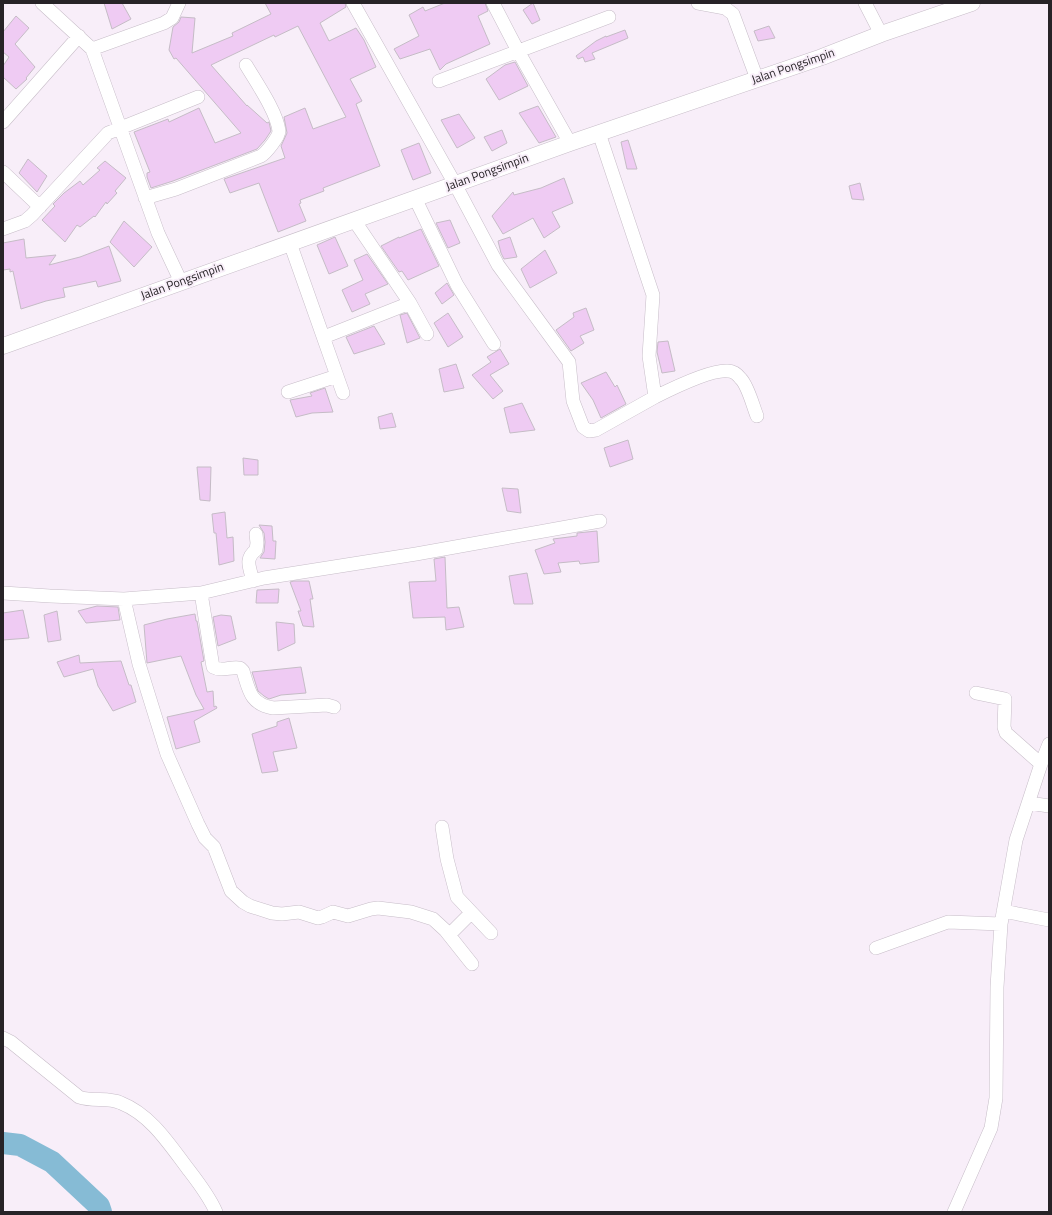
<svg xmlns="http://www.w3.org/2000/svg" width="1052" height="1215" viewBox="0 0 1052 1215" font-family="'Titillium Web',sans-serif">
	<rect width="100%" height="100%" fill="#f8eef9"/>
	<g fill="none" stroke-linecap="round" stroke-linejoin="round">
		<path stroke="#86bbd5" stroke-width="22" d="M 3,1143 L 20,1145 L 52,1162 L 99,1206 L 101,1212"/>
	</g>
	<path fill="#efcbf3" stroke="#c5bcc6" d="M 104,3 L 122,3 L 131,19 L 112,29 Z
		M 265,3 L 345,3 L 346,7 L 320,23 L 329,41 L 356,28 L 364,40 L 376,67 L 350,79 L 362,101 L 356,104 L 380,166 L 323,188 L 324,191 L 300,200 L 301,203 L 299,204 L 306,221 L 278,232 L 259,183 L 230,193 L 224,179 L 285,158 L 281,146 L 287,133 L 284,117 L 305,108 L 313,129 L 346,117 L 298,26 L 275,37 L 274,35 L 211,65 L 247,106 L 247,105 L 267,123 L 269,122 L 271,131 L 265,140 L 257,149 L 173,181 L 151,188 L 147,177 L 147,173 L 150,172 L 134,132 L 168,119 L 169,122 L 199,108 L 215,143 L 241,133 L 176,58 L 174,59 L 169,50 L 173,27 L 179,22 L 181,17 L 195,18 L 192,53 L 233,36 L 232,33 L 271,14 Z
		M 445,3 L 485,3 L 488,11 L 478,16 L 490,44 L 446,64 L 440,70 L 430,49 L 400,59 L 394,49 L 419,36 L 409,15 L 423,7 L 425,11 Z
		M 533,3 L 540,20 L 532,24 L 523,10 Z
		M 16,16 L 29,28 L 15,44 L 35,67 L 26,78 L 27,79 L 16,89 L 3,77 L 3,66 L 9,57 L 3,52 L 3,32 Z
		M 769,26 L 775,38 L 758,41 L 754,31 Z
		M 625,30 L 628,38 L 592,53 L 595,59 L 585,62 L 583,57 L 578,59 L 576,56 L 596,41 L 606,36 L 606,37 Z
		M 515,62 L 528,86 L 499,100 L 486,79 L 505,65 Z
		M 538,106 L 556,137 L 539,143 L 519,113 Z
		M 459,114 L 475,138 L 457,148 L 441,120 Z
		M 502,130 L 507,143 L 492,151 L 484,137 Z
		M 628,140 L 637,169 L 627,169 L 621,142 Z
		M 419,143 L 431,173 L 413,180 L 401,150 Z
		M 28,159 L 47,176 L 37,192 L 19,173 Z
		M 105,161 L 126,178 L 115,191 L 117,193 L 107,204 L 106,202 L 95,217 L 94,216 L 80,227 L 77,225 L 65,242 L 42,220 L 55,206 L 53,204 L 64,193 L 80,181 L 83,185 L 100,170 L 97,168 Z
		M 564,178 L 573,203 L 552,212 L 560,227 L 544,238 L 533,218 L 503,234 L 492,216 L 513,192 L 514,195 L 541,188 Z
		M 860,183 L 864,200 L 852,199 L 849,186 Z
		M 450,220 L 460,243 L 448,248 L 436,223 Z
		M 124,221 L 152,247 L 134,267 L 110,242 Z
		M 421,229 L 439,266 L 408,280 L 402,271 L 399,272 L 381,246 L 399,237 L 399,238 Z
		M 335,237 L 348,266 L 329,274 L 317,245 Z
		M 510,237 L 517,257 L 504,259 L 501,253 L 498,241 Z
		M 24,239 L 26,258 L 56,255 L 49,265 L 80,257 L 109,246 L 121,281 L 98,287 L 96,281 L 63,288 L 65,297 L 46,301 L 21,309 L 13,271 L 10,272 L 10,269 L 3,270 L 3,243 Z
		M 545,250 L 557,273 L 530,288 L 521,269 Z
		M 367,254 L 388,284 L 365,294 L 370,304 L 352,312 L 342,290 L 363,280 L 354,260 Z
		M 447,283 L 454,295 L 442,304 L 435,293 Z
		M 586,308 L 594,330 L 580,336 L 584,343 L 571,351 L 556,330 L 574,317 L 573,313 Z
		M 407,313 L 420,338 L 407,343 L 400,315 Z
		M 448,313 L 463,337 L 448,347 L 434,323 Z
		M 374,326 L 385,344 L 354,354 L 346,337 Z
		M 668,341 L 675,371 L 662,373 L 657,352 L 658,342 Z
		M 500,349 L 509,364 L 490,375 L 503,391 L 493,399 L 472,375 L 491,362 L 487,357 Z
		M 456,364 L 464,388 L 444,392 L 439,369 Z
		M 606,372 L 615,387 L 617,385 L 626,404 L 601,418 L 593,400 L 581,383 Z
		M 325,388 L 333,412 L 312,413 L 296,417 L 290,400 L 312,396 L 310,393 Z
		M 522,403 L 535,430 L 510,433 L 504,408 Z
		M 392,413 L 396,427 L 380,429 L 378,417 Z
		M 628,440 L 633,459 L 610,467 L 604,448 Z
		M 243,458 L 258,460 L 258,475 L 244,475 Z
		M 197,467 L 211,467 L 210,501 L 200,500 Z
		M 502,488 L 518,489 L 521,513 L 507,511 Z
		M 225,512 L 227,538 L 233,537 L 234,561 L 219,565 L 216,533 L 214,533 L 212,514 Z
		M 259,525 L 272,526 L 273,541 L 276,541 L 275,559 L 260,558 L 264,552 L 265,542 L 264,533 Z
		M 597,531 L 599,562 L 580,564 L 579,561 L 558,563 L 561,572 L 544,574 L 535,550 L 555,543 L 553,539 L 577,536 L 577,533 Z
		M 445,557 L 447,608 L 459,607 L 464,627 L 446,630 L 445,617 L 413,618 L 409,582 L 436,581 L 434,559 Z
		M 527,573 L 533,604 L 514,604 L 509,576 Z
		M 294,581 L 309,581 L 313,599 L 310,599 L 314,627 L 303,626 L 298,611 L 301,611 L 290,582 Z
		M 279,589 L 278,603 L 256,603 L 257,590 Z
		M 97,606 L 118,607 L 120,620 L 86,623 L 78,611 Z
		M 23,610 L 29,638 L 3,640 L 3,613 Z
		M 57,611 L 61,640 L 48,642 L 44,615 Z
		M 195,614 L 196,621 L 197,621 L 204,661 L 201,662 L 207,692 L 213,691 L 214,707 L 216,706 L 217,708 L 194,721 L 200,742 L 176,749 L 167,717 L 204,709 L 196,695 L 181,656 L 147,663 L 144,625 L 167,619 Z
		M 221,615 L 231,616 L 236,639 L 218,646 L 213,617 Z
		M 276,622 L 294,624 L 295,643 L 278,651 Z
		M 79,655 L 80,663 L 121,661 L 129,685 L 131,685 L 136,702 L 113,711 L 98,686 L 93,669 L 64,677 L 57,662 Z
		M 301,667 L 306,693 L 281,695 L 269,699 L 264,696 L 258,691 L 252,672 Z
		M 289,718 L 297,748 L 273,752 L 278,771 L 262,773 L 252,734 L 277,726 L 277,722 Z"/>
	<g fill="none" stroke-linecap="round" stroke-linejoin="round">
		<defs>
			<path id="minor" d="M 42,3 L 92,49 L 158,233 L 181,282
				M 353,3 L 455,184 L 498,265 L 569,362 L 573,401 L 583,427 L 589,431 L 596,430 L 655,397 L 649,356 L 653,295 L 599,133
				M 493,3 L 518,51 L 570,143
				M 698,3 L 725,8 L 733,14 L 757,79
				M 865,3 L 881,34
				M 92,49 L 164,23 L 172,18 L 179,3
				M 439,81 L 609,17
				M 3,122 L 79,36
				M 3,172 L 40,207
				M 145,198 L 176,189 L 261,156 C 266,153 279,137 279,131 C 277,112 256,82 246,65
				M 415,198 L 457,285 L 494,344
				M 354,220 L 410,303
				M 3,229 L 25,221 L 32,215 L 108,133 L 198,97
				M 290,243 L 343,393
				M 324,337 L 410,303 L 427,334
				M 288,392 L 337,376
				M 655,397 C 671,389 711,369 728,371 C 733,371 738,375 741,379 C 748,386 753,406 757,416
				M 253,581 C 250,568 244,559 256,550 L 257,543 L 256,534
				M 3,593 L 50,596 L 124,599 L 201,593 L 264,578 L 416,554 L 600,521
				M 201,593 L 213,667 C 222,672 231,666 240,668 L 243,671 C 249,690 250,704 273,708 L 327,705 L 334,707
				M 124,599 L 139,664 L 167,754 L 198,824 L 205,838 L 214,847 L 231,891 L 243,902 L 250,906 L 272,913 L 282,914 L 299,912 L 318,918 L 322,917 L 333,912 L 348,916 L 371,909 L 378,908 L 411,912 L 433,919 L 445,930 L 472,964
				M 976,693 L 1005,699 L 1004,727 L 1006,733 L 1041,764
				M 1029,803 L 1049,806
				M 442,827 L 447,859 L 457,897 L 491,933
				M 1003,911 L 1049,920
				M 449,935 L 471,913
				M 876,948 L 948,922 L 1001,924
				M 3,1038 L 11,1042 L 79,1097 C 93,1102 108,1097 121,1103 C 151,1115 169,1144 188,1169 C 198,1182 209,1196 216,1212
				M 954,1212 L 991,1128 L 996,1098 L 997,987 L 1001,924 L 1016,840 L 1041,764 L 1049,744"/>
			<path id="major" d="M 3,346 L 570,143 L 822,57 L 881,34 L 972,3"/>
		</defs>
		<use href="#minor" stroke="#c7bdc8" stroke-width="14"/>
		<use href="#major" stroke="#c7bdc8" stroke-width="17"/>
		<use href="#minor" stroke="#fff" stroke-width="13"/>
		<use href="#major" stroke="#fff" stroke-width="16"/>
	</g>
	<g text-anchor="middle" stroke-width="4" stroke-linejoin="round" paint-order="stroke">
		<g font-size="12" fill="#272327" stroke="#f8eef9">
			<text transform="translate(793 66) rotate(-19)" y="4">Jalan Pongsimpin</text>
			<text transform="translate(487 172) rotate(-20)" y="4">Jalan Pongsimpin</text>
			<text transform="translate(182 281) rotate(-20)" y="4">Jalan Pongsimpin</text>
		</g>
	</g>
	<rect width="1052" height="1215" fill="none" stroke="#272327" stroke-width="8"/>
</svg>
